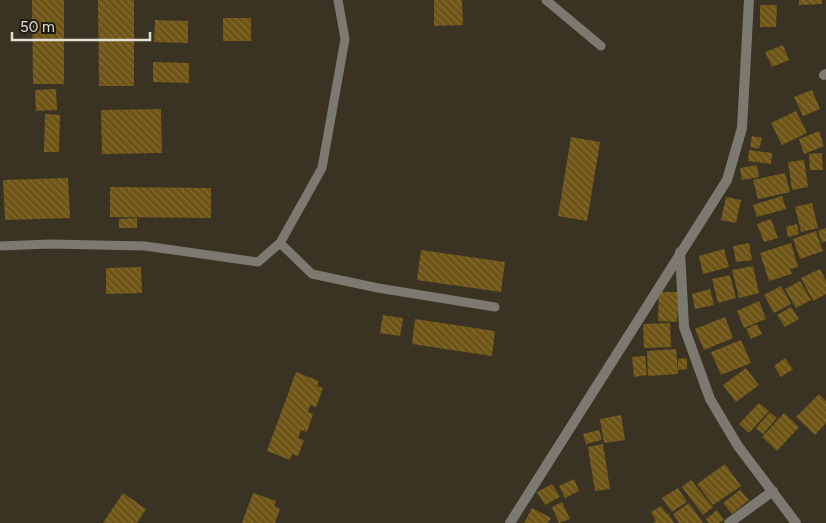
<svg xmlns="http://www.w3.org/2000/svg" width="826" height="523" viewBox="0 0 826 523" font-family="Figtree,sans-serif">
	<defs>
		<pattern id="building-back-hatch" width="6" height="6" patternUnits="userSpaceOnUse" patternTransform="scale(1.25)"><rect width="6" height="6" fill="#6e5516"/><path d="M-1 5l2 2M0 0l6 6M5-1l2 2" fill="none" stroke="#836d37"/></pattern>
	</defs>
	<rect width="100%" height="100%" fill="#3a3323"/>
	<path fill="url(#building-back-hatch)" d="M 32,0 L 64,0 L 64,84 L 33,84 Z
		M 98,0 L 134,0 L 134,86 L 99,86 Z
		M 434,0 L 462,0 L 463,25 L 434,26 Z
		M 799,0 L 822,0 L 822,4 L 799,5 Z
		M 760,5 L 777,5 L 776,27 L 760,27 Z
		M 223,18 L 251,18 L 251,41 L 223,41 Z
		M 155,20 L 188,21 L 188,43 L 154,42 Z
		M 783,45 L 789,60 L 772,67 L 765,52 Z
		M 153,62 L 189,63 L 189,83 L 153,82 Z
		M 56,89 L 57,110 L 36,111 L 35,90 Z
		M 812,90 L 820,109 L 803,116 L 794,97 Z
		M 161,109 L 162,153 L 102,154 L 101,110 Z
		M 796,111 L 807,133 L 782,145 L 771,123 Z
		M 45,114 L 60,115 L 59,152 L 44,152 Z
		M 819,131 L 824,146 L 804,154 L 799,139 Z
		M 752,136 L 762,138 L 759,149 L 750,147 Z
		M 571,137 L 600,142 L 587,221 L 558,216 Z
		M 749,150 L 772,153 L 771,164 L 748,161 Z
		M 822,153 L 823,170 L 810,170 L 809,154 Z
		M 804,160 L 808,187 L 792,190 L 788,162 Z
		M 757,165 L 759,177 L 742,180 L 740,168 Z
		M 785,173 L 790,192 L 758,199 L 753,180 Z
		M 68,178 L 70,218 L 5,220 L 3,180 Z
		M 110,187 L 211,188 L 211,218 L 110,217 Z
		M 782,196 L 786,209 L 757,217 L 753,205 Z
		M 726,197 L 741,200 L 736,223 L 721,220 Z
		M 812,203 L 818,228 L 801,232 L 795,207 Z
		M 137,218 L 137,228 L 119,228 L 119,219 Z
		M 771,219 L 778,238 L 764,242 L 757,224 Z
		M 797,224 L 799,234 L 788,237 L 786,227 Z
		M 826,228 L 826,241 L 822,243 L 818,231 Z
		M 816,231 L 823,251 L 800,259 L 793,239 Z
		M 749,243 L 752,260 L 736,262 L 733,246 Z
		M 791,243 L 798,267 L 790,269 L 792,274 L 769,281 L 760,253 Z
		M 724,249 L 729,267 L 703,274 L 699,256 Z
		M 421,250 L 505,262 L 501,292 L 417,280 Z
		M 753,266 L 759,293 L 739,298 L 732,270 Z
		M 141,267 L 142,293 L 106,294 L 106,268 Z
		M 820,269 L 826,281 L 826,294 L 813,301 L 801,278 Z
		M 730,275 L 736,298 L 718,303 L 712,279 Z
		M 800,281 L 811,300 L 796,308 L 785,289 Z
		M 781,286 L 791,304 L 774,313 L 764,295 Z
		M 710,289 L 714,305 L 695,309 L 692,294 Z
		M 659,292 L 679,292 L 677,322 L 658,321 Z
		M 759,301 L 766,319 L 744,328 L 737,311 Z
		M 791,307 L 799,319 L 785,327 L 777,315 Z
		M 383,315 L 403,318 L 400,336 L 380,333 Z
		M 725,317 L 733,338 L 704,350 L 695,329 Z
		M 415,319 L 495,331 L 492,356 L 412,344 Z
		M 670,323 L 671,347 L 644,348 L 643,324 Z
		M 757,324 L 762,334 L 751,339 L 746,329 Z
		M 741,340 L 751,363 L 721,375 L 711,352 Z
		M 676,349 L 678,374 L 648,376 L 647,351 Z
		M 645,356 L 647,375 L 634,377 L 632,357 Z
		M 687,358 L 687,369 L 678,370 L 678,359 Z
		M 785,358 L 793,369 L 781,377 L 774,366 Z
		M 746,368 L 759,385 L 736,402 L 723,385 Z
		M 296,372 L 319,381 L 317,386 L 323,388 L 316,407 L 310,405 L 308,412 L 313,414 L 307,432 L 301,430 L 298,438 L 304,440 L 298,456 L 292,454 L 290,460 L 267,451 Z
		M 819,394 L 826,401 L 826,423 L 815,435 L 796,417 Z
		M 759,403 L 769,411 L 749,433 L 739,424 Z
		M 770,412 L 777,418 L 763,434 L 756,428 Z
		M 784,413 L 799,427 L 777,451 L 762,437 Z
		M 621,415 L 625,440 L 604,443 L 600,419 Z
		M 599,430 L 602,440 L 586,444 L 583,434 Z
		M 603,444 L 610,489 L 595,491 L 588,447 Z
		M 725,464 L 741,486 L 713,505 L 697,484 Z
		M 574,479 L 579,491 L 565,498 L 559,486 Z
		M 691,480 L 713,507 L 703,515 L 682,487 Z
		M 552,484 L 560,497 L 545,505 L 537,492 Z
		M 678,488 L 687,502 L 672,512 L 662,498 Z
		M 740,490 L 749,500 L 732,514 L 723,503 Z
		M 123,493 L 146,509 L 137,523 L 103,523 Z
		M 253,493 L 276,501 L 274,506 L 280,509 L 275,523 L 242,523 Z
		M 562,502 L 570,519 L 559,523 L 552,507 Z
		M 689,503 L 703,523 L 679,523 L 673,514 Z
		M 661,506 L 667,514 L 668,513 L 674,523 L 653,523 L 656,521 L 651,512 Z
		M 532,508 L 551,518 L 548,523 L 524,523 Z
		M 717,510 L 724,520 L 719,523 L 709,523 L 706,519 Z"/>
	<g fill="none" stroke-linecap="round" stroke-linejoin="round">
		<path stroke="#7c7971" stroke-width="9" d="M 546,0 L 601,46
			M 280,243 L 322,168 L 345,39 L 338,0
			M 0,246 L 50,244 L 145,246 L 258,262 L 280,243 L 312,274 L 378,288 L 495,307"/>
		<path stroke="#7c7971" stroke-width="10" d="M 824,75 L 826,74
			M 680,252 L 684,327 L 710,399 L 738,446 L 796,523
			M 510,523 L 727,180 L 742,128 L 749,0
			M 729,523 L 773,491"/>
	</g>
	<path d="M12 32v8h138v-8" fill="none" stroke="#e5e0d6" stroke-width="2.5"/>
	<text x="20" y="32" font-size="15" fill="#e5e0d6" stroke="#1e1b14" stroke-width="4" paint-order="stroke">50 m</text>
</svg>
